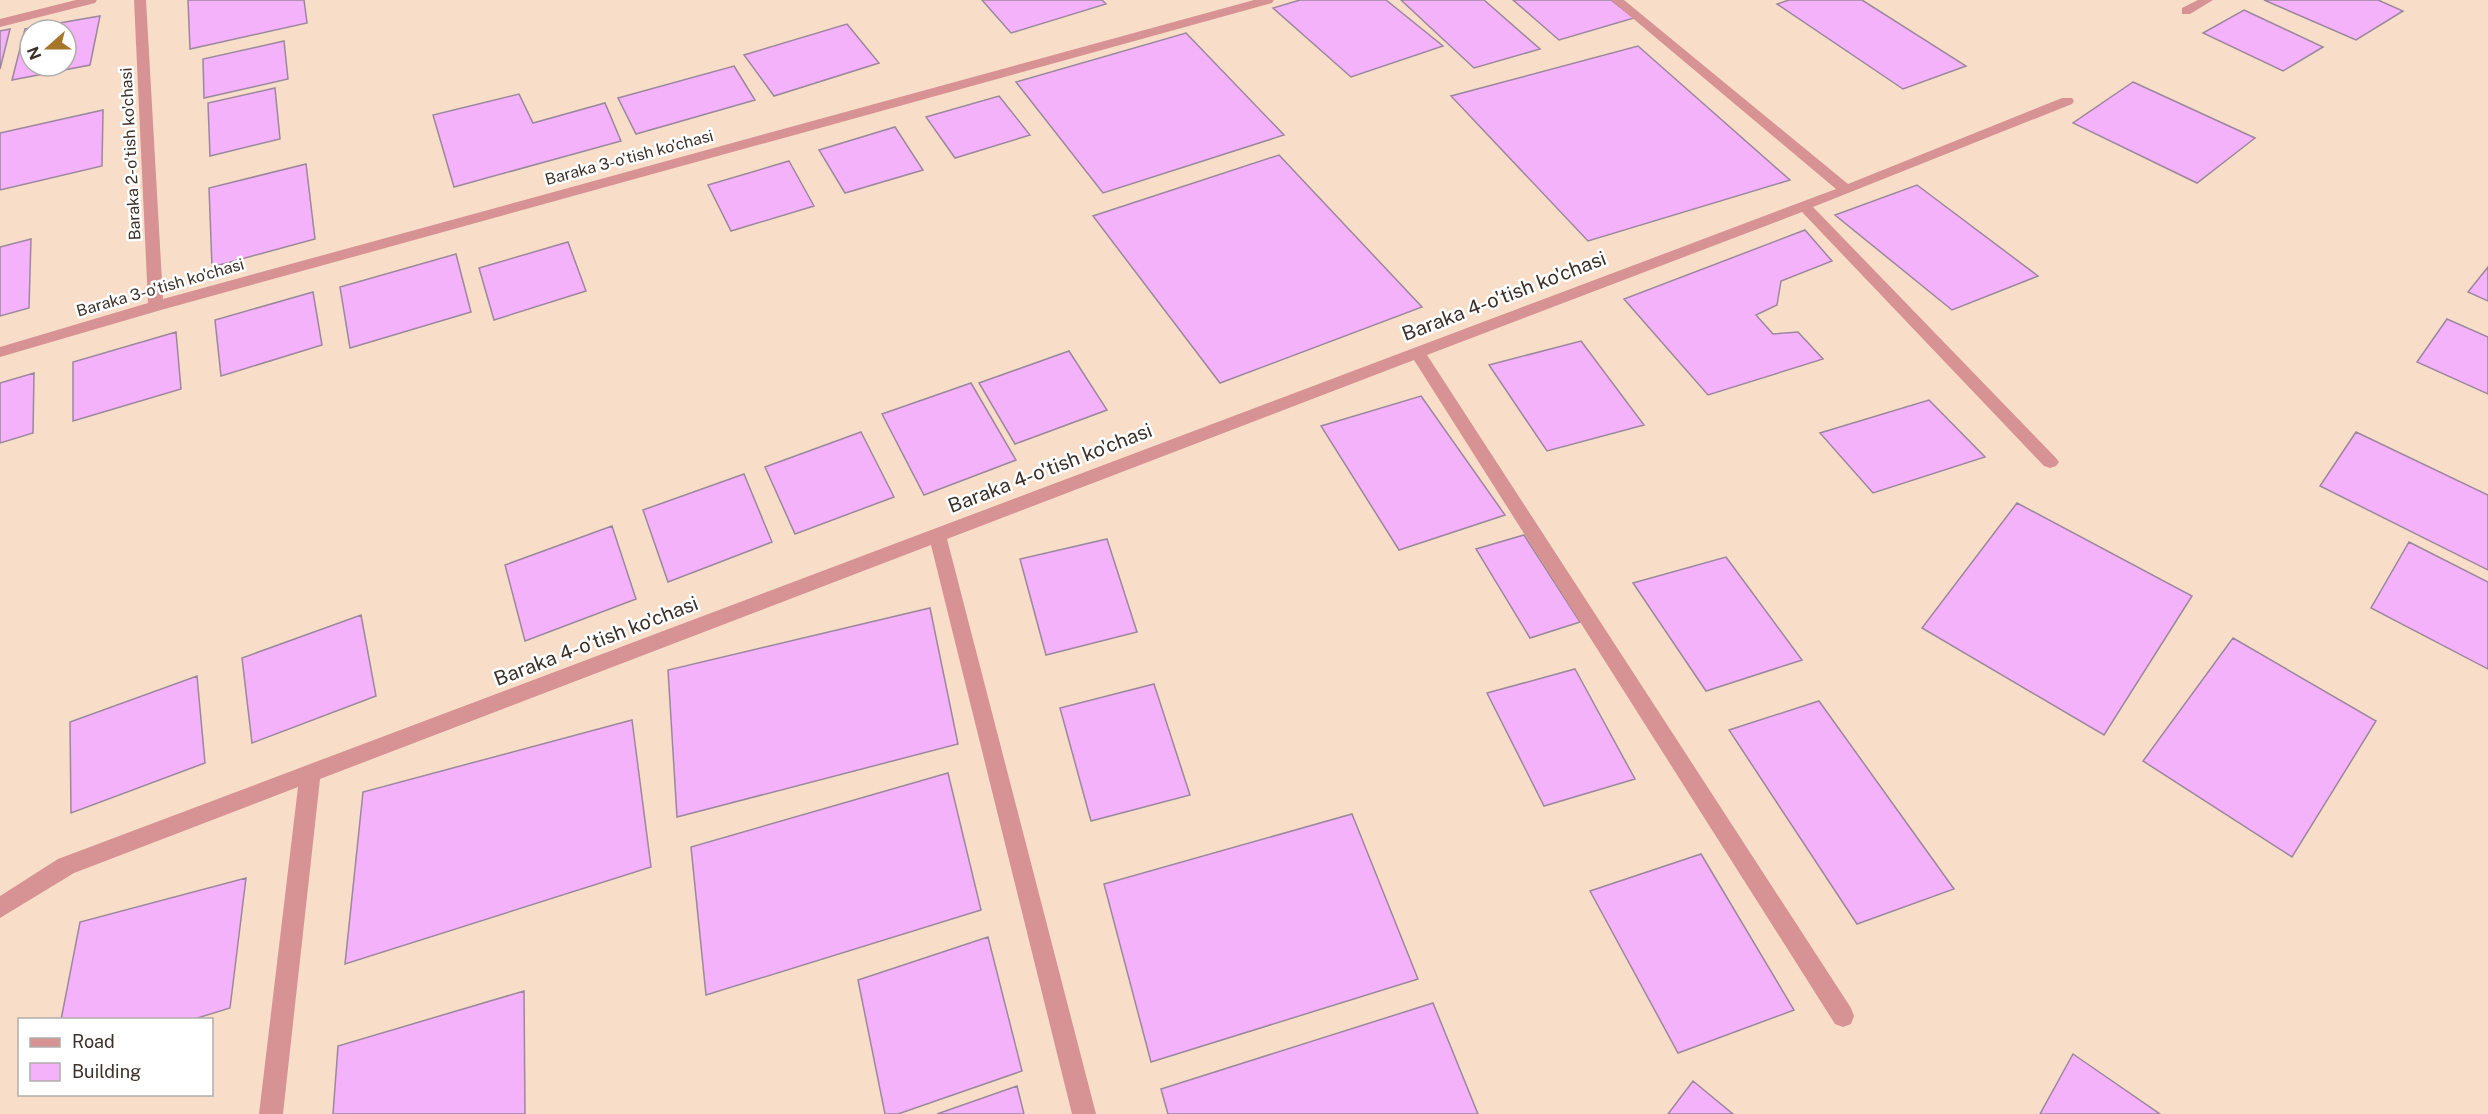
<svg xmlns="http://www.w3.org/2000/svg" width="2488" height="1114" viewBox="0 0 2488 1114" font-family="'Public Sans',sans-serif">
	<rect width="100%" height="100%" fill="#f8ddc9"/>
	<path fill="#f4b2fa" stroke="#9c879d" stroke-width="1.5" fill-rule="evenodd" d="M 188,0 L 304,0 L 307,23 L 190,49 Z
		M 982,0 L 1102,0 L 1106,4 L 1011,33 Z
		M 1300,0 L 1386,0 L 1443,46 L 1351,77 L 1273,8 Z
		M 1401,0 L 1484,0 L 1540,49 L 1474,68 Z
		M 1513,0 L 1611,0 L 1634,18 L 1559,40 Z
		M 1789,0 L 1862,0 L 1966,66 L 1903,89 L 1777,4 Z
		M 2264,0 L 2378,0 L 2403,11 L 2356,40 Z
		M 2244,10 L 2323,47 L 2283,71 L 2203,33 Z
		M 100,16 L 90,65 L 12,80 L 25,29 ZM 30,30 L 66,30 L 66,66 L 30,66 Z
		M 847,24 L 879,63 L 774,96 L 744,55 Z
		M 10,29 L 0,69 L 0,31 Z
		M 1186,33 L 1284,135 L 1103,193 L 1016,82 Z
		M 284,41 L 288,79 L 204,98 L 203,59 Z
		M 1638,46 L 1790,180 L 1588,241 L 1451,96 Z
		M 734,66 L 755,100 L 636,134 L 618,98 Z
		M 2133,82 L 2255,138 L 2197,183 L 2073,123 Z
		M 275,88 L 280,139 L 210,156 L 208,103 Z
		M 519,94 L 533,123 L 605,103 L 621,141 L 454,187 L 433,115 Z
		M 999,96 L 1030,135 L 955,158 L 926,117 Z
		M 103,110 L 102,166 L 0,190 L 0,133 Z
		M 895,127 L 923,170 L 845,193 L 819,150 Z
		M 1279,155 L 1422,307 L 1220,383 L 1093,216 Z
		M 789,161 L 814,206 L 731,231 L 708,185 Z
		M 306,164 L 315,239 L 212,267 L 209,188 Z
		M 1917,185 L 2038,276 L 1952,310 L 1835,215 Z
		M 1805,230 L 1832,261 L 1781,281 L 1777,305 L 1756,315 L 1773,334 L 1798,332 L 1823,359 L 1708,395 L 1624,299 Z
		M 31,239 L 29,308 L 0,316 L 0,247 Z
		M 568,242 L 586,291 L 494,320 L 479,268 Z
		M 456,254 L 471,312 L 350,348 L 340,287 Z
		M 2488,267 L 2488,301 L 2468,292 Z
		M 313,292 L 322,345 L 221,376 L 215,320 Z
		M 2447,319 L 2488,337 L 2488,394 L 2417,362 Z
		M 176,332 L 181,389 L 73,421 L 73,362 Z
		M 1581,341 L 1644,425 L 1547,451 L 1489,365 Z
		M 1069,351 L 1107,410 L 1015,444 L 979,383 Z
		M 34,373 L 33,433 L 0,443 L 0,383 Z
		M 971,383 L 1016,460 L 924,495 L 882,414 Z
		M 1421,396 L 1505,515 L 1399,550 L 1321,426 Z
		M 1929,400 L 1985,457 L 1873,493 L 1820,433 Z
		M 861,432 L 894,497 L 795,534 L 765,467 Z
		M 2356,432 L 2488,495 L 2488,570 L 2320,486 Z
		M 744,474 L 772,542 L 668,582 L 643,510 Z
		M 2017,503 L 2192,596 L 2104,735 L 1922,628 Z
		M 612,526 L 636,599 L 525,641 L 505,565 Z
		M 1524,535 L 1580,622 L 1530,638 L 1476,549 Z
		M 1107,539 L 1137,632 L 1046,655 L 1020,559 Z
		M 2409,542 L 2488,582 L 2488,669 L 2371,608 Z
		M 1726,557 L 1802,660 L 1706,691 L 1633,583 Z
		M 930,608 L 958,744 L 677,817 L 668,670 Z
		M 361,615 L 376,696 L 252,743 L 242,658 Z
		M 2233,638 L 2376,721 L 2292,857 L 2143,761 Z
		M 1575,669 L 1635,779 L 1544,806 L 1487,693 Z
		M 197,676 L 205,763 L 71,813 L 70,722 Z
		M 1154,684 L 1190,795 L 1091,821 L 1060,708 Z
		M 1819,701 L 1954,889 L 1857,924 L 1729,730 Z
		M 632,720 L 651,867 L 345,964 L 363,792 Z
		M 948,773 L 981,910 L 706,995 L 691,847 Z
		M 1352,814 L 1418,979 L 1151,1062 L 1104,884 Z
		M 1701,854 L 1794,1010 L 1678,1053 L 1590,891 Z
		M 246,878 L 230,1008 L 191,1020 L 61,1020 L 80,922 Z
		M 988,937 L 1022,1071 L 898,1114 L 885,1114 L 858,980 Z
		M 524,991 L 525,1114 L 333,1114 L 338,1046 Z
		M 1433,1003 L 1478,1114 L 1168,1114 L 1161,1089 Z
		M 2073,1054 L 2160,1114 L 2040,1114 Z
		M 1693,1081 L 1733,1114 L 1668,1114 Z
		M 1017,1086 L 1024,1114 L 937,1114 Z"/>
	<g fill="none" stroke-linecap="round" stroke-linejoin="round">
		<path fill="#d79393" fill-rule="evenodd" d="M 76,0 L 97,0 L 95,3 L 0,27 L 0,19 Z
			M 134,0 L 146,0 L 163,299 L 1254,0 L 1274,0 L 1272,3 L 161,310 L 0,357 L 0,347 L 148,303 Z
			M 1611,0 L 1624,0 L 1848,184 L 2062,98 L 2072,98 L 2074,101 L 2072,104 L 1813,207 L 2056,458 L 2059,462 L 2056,466 L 2050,468 L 2044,466 L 1802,212 L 1427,355 L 1851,1008 L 1854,1016 L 1851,1024 L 1843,1027 L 1835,1024 L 1414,360 L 947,539 L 1096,1114 L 1072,1114 L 931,545 L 320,779 L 283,1114 L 259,1114 L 298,787 L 74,873 L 0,918 L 0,896 L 58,859 L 1836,189 Z
			M 2198,0 L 2213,0 L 2190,14 L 2182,14 L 2182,8 Z"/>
	</g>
	<g text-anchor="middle" stroke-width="5" stroke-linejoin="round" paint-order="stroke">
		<g font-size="16" fill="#3c312a" stroke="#fff">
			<text transform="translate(130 154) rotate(-93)" y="6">Baraka 2-o'tish ko'chasi</text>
			<text transform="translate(629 157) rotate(-15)" y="6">Baraka 3-o'tish ko'chasi</text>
			<text transform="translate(160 287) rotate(-16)" y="6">Baraka 3-o'tish ko'chasi</text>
		</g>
		<g font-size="20" fill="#3c312a" stroke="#fff">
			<text transform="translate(1504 296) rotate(-21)" y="7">Baraka 4-o'tish ko'chasi</text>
			<text transform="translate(1050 468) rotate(-21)" y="7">Baraka 4-o'tish ko'chasi</text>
			<text transform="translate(596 641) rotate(-21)" y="7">Baraka 4-o'tish ko'chasi</text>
		</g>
	</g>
	<rect x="18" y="1018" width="195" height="78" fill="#ffffff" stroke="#b1adaa" stroke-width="1.5"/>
	<rect x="30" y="1038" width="30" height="9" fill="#d79393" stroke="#b1adaa" stroke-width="1.5"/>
	<text x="72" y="1048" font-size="18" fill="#3c312a">Road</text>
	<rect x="30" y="1063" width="30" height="18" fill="#f4b2fa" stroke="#b1adaa" stroke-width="1.5"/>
	<text x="72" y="1078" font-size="18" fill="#3c312a">Building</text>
	<g transform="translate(48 48) rotate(249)"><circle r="28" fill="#ffffff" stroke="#b1adaa" stroke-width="1.5"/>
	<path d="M0-4.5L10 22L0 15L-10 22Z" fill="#a5762a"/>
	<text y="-9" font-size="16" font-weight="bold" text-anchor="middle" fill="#3c312a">N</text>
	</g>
</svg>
